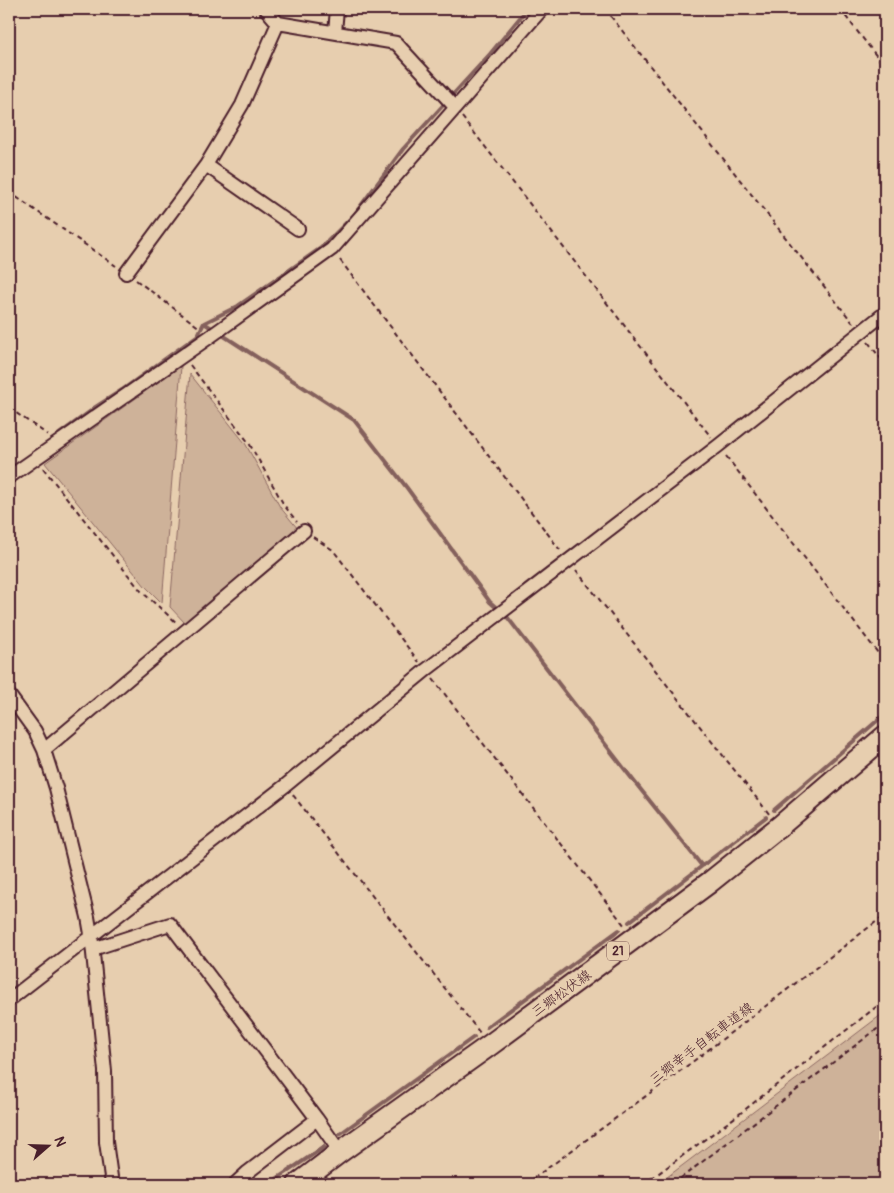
<svg xmlns="http://www.w3.org/2000/svg" width="894" height="1193" viewBox="0 0 894 1193" font-family="Pangolin,'Klee One',sans-serif">
	<rect width="100%" height="100%" fill="#e7ceaf"/>
	<filter id="ink" filterUnits="userSpaceOnUse"><feTurbulence type="fractalNoise" baseFrequency=".02" numOctaves="2"/><feDisplacementMap in="SourceGraphic" scale="10" xChannelSelector="R" yChannelSelector="G"/><feConvolveMatrix kernelMatrix="1 2 1 2 8 2 1 2 1" color-interpolation-filters="sRGB"/></filter>
	<g filter="url(#ink)">
		<path fill="#ceb299" stroke="#8c6862" d="M 181,366 L 162,603 L 145,586 L 45,463 Z
			M 190,374 L 245,443 L 280,507 L 298,529 L 185,623 L 170,607 Z
			M 885,1012 L 885,1184 L 658,1184 Z"/>
		<g fill="none" stroke-linecap="round" stroke-linejoin="round">
			<path stroke="#84605c" stroke-width="4" d="M 204,323 L 354,420 L 407,488 L 490,602 L 508,618 L 633,780 L 702,866
				M 59,434 L 92,410 L 94,408 L 122,390 L 198,335 L 204,323 L 238,306 L 321,248 L 354,215 L 403,149 L 490,54 L 527,9
				M 774,810 L 885,714
				M 629,922 L 766,817
				M 487,1027 L 619,930
				M 337,1136 L 474,1037
				M 269,1184 L 324,1147"/>
			<defs>
				<path id="street" d="M 266,9 L 278,23 L 396,43 L 455,107
					M 335,32 L 337,9
					M 206,165 L 242,105 L 278,23
					M 126,273 L 206,165 L 298,229
					M 9,477 L 211,336 L 332,249 L 542,9
					M 9,695 L 35,731 L 44,750 L 56,788 L 88,917 L 91,934 L 105,1071 L 106,1142 L 112,1184
					M 44,750 L 304,531
					M 93,949 L 170,924 L 317,1119 L 340,1152
					M 9,1000 L 286,785 L 426,670 L 718,446 L 885,313
					M 235,1184 L 248,1172 L 317,1119"/>
				<path id="primary" d="M 298,1184 L 340,1152 L 490,1045 L 710,882 L 780,826 L 885,736"/>
			</defs>
			<use href="#street" stroke="#4a1f2b" stroke-width="16"/>
			<use href="#primary" stroke="#4a1f2b" stroke-width="24"/>
			<path stroke="#4a1f2b" stroke-width="2" stroke-dasharray="5 4" stroke-linecap="butt" d="M 605,9 L 853,323
				M 840,9 L 885,67
				M 462,117 L 711,437
				M 9,192 L 116,266
				M 340,260 L 560,550
				M 136,280 L 200,328
				M 868,342 L 885,364
				M 190,365 L 249,443 L 284,505 L 297,522
				M 9,408 L 48,435
				M 726,456 L 885,662
				M 43,468 L 141,591 L 177,623
				M 313,537 L 333,550 L 419,662
				M 576,570 L 770,815
				M 433,679 L 625,926
				M 293,795 L 480,1033
				M 526,1184 L 691,1063 L 885,915
				M 644,1184 L 738,1115 L 885,1000
				M 673,1184 L 885,1023"/>
			<use href="#street" stroke="#e7ceaf" stroke-width="12"/>
			<use href="#primary" stroke="#e7ceaf" stroke-width="20"/>
		</g>
	</g>
	<g text-anchor="middle" stroke-width="5" stroke-linejoin="round" paint-order="stroke">
		<rect fill="#e7ceaf" stroke="#795453" stroke-width="1" x="607" y="941.5" width="22" height="19" rx="4"/>
		<g font-size="12" font-weight="bold" fill="#4a1f2b">
			<text x="618" y="955">21</text>
		</g>
		<g font-size="14" fill="#4a1f2b" stroke="#e7ceaf">
			<text transform="translate(561 993) rotate(-36)" y="5">三郷松伏線</text>
			<text transform="translate(701 1043) rotate(-37)" y="5">三郷幸手自転車道線</text>
		</g>
	</g>
	<rect width="894" height="1193" fill="none" stroke="#e7ceaf" stroke-width="30"/>
	<rect x="15" y="15" width="864" height="1163" fill="none" stroke="#4a1f2b" stroke-width="2" filter="url(#ink)"/>
	<g transform="translate(48 1146) rotate(70)" stroke="#e7ceaf" stroke-width="4" paint-order="stroke">
	<path d="M0-4L9 19L0 12L-9 19Z" fill="#4a1f2b"/>
	<text y="-8" font-size="14" font-weight="bold" text-anchor="middle" fill="#4a1f2b">N</text>
	</g>
</svg>
